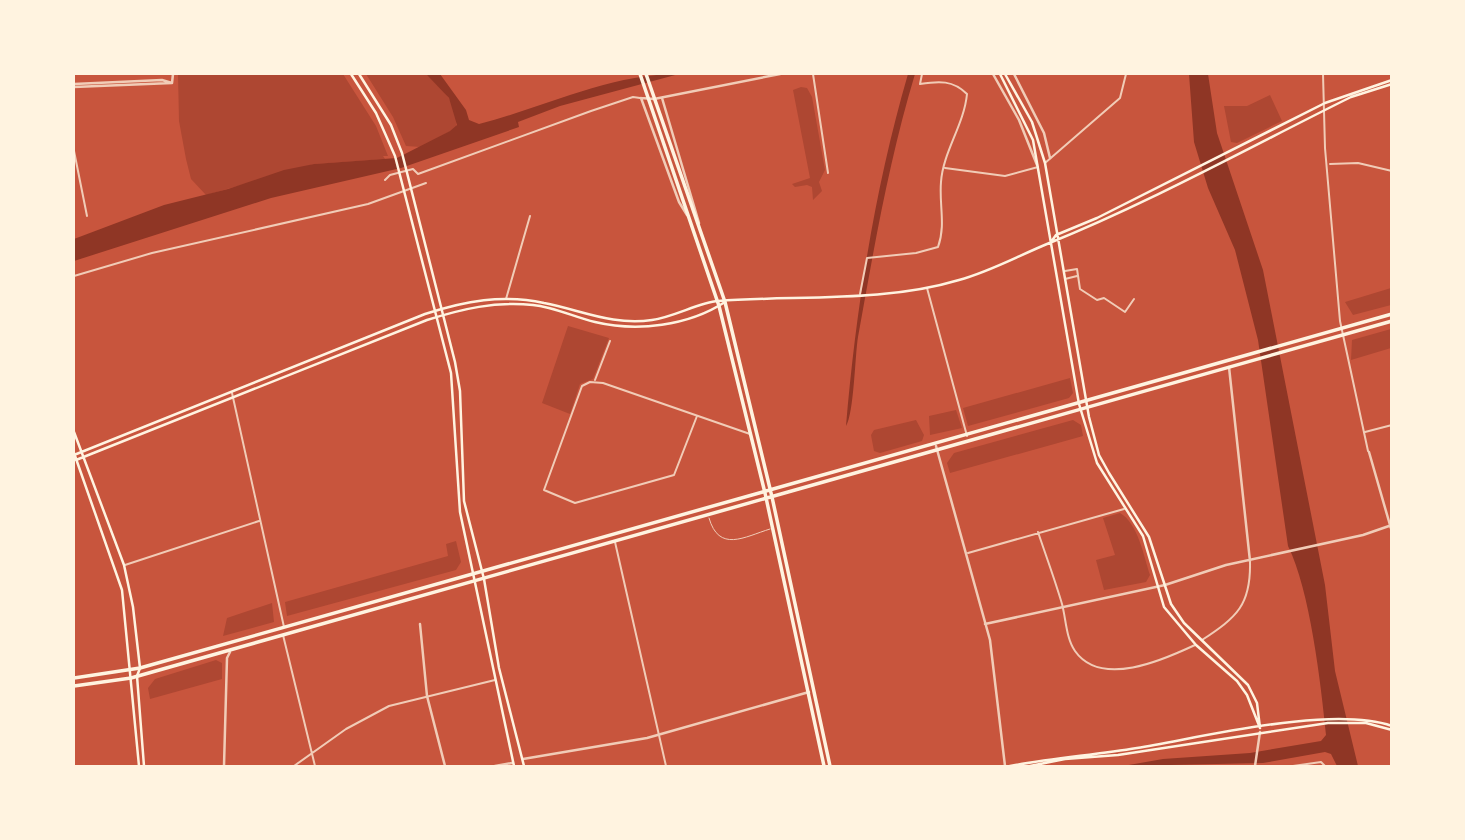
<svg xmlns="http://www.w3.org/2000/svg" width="1465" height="840" viewBox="0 0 1465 840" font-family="'DM Sans',sans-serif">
	<rect width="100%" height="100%" fill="#c8553d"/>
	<path fill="#ae4732" d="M 178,74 L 343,74 L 376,126 L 388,156 L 383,156 L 385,159 L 314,164 L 206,195 L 191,179 L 186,159 L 179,121 Z
		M 366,74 L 426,74 C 441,89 461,104 456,128 L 421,147 L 406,146 L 393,117 Z
		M 801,87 L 807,88 L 812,97 L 825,170 L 819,182 L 822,191 L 813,200 L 812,187 L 807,185 L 795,187 L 792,184 L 810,178 L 793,90 Z
		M 1270,95 L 1282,121 L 1237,143 L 1231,142 L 1224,106 L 1247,106 Z
		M 1391,288 L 1391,305 L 1353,315 L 1345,302 Z
		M 568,326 L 609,338 L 593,379 L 580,384 L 570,414 L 542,403 Z
		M 1391,329 L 1391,348 L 1351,360 L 1352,340 Z
		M 1070,378 L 1073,393 L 1069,398 L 968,426 L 963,408 Z
		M 956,410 L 962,428 L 930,435 L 929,416 Z
		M 916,420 L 924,435 L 922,441 L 880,453 L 874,451 L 871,435 L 874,430 Z
		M 1073,420 L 1081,425 L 1083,436 L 950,473 L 947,463 L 954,453 Z
		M 1120,513 C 1138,523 1144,557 1150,575 L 1146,582 L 1104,590 L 1096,560 L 1115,555 L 1103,518 Z
		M 456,541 L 461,562 L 456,570 L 287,616 L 285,602 L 448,556 L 446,544 Z
		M 272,603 L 274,622 L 223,636 L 227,618 Z
		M 216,660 L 222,663 L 222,679 L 150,699 L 148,688 L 155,679 Z"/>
	<path fill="#8f3625" d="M 426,74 L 440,74 L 466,110 L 469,120 L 479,124 C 546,107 608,74 679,74 L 560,106 L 518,122 L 519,127 L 401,168 L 271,198 L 74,261 L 74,239 L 164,205 L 228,189 L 284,170 L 314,164 L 397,158 L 450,131 L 457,125 L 449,98 Z
		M 908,74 L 915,74 C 889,160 874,248 858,337 C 855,355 854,414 846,426 C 856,308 875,187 908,74 Z
		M 1189,74 L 1208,74 L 1217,133 L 1263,270 L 1325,585 L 1335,671 L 1358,766 L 1337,766 L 1331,754 L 1325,752 L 1263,763 L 1123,766 L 1163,759 L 1250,753 L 1321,741 L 1326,735 C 1321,684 1310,590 1288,546 L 1258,340 L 1235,250 L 1208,188 L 1194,142 Z"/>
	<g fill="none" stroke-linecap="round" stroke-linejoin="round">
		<path stroke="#f1ccb7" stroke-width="1" d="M 709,518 C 719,553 744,537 770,529"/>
		<path stroke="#f1ccb7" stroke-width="2" d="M 813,74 L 828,173
			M 1323,74 L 1325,148 L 1340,321 L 1368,451
			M 74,151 L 87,216
			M 1045,163 L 1120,98 L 1126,74
			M 1330,164 L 1358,163 L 1392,171
			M 945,168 L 1005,176 L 1038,167
			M 385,180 L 390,175 L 413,169 L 418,174 L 591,111 L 633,97 L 640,98
			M 1065,271 L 1077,269 L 1080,289 L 1097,300 L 1104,298 L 1125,312 L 1134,299
			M 74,276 L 152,253 L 368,204 L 426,183
			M 1065,279 L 1077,276
			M 927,288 L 967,436
			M 860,294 L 867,258 L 916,253 L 938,247 C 946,225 939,205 941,182 C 943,152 964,125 967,94 C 953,80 939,81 920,84 L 922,74
			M 506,299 L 530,216
			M 595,380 L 610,341
			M 232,393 L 284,627
			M 697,416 L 674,475 L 575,503 L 544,490 L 582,386 L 590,382 L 603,383 L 750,434
			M 1365,432 L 1392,425
			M 1038,532 C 1046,556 1055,580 1062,604 C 1066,619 1066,638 1075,651 C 1101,688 1163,660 1195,645
			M 615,542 L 666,766
			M 968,553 L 1124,509
			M 125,565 L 259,521
			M 283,635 L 315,766
			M 1202,640 C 1237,617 1251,605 1250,562
			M 294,766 L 346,729 L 389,706 L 495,680
			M 1293,766 L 1321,762 L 1325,766"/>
		<path stroke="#f1ccb7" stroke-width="2.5" d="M 993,74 L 1019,120 L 1037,165
			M 1014,74 L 1044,133 L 1050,158
			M 172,83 L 173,74
			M 74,84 L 162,80 L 172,83 L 74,87
			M 641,98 L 654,99 L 780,74
			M 641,98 L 679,202 L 687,215
			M 662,98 L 699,223
			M 1229,367 L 1250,561
			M 936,446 L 990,640 L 1005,766
			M 1369,452 L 1392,532
			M 420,624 L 427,696 L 445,766
			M 985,624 L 1165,585 L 1226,565 L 1363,535 L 1389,526
			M 523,759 L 647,738 L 809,692
			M 224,766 L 227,658 L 230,652
			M 495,766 L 512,763
			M 1255,766 L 1260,732"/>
		<path stroke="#fff3e0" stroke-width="2.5" d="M 351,74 L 376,113 L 395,156 L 451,373 L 460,512 L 514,766
			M 359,74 L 391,125 L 402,153 L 455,362 L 460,391 L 464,501 L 484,579 L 499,668 L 524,766
			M 1000,74 L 1033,140 L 1079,404 L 1097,463 L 1143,536 L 1164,607 L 1196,645 L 1237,681 L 1247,695 L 1260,728
			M 1005,74 L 1032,122 L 1045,163 L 1089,417 L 1099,455 L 1109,473 L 1149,537 L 1171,604 L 1184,623 L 1248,685 L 1257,703 L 1260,728
			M 1051,242 L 1056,235 L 1097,218 L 1325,103 L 1392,80
			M 74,432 L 124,565 L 133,607 L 140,668 L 137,676 L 144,766
			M 74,453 L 122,590 L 139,766
			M 74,455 L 425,314 C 465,301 502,294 544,303 C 581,310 613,326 652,320 C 674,317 700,302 718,301 C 795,295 883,303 959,280 C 989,272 1018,256 1047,244 C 1151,202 1250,147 1351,97 L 1392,84
			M 76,460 L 427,320 C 462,309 495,301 533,305 C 554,307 574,317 595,322 C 637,332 688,326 725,302
			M 1010,766 C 1053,758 1095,755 1137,748 C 1204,737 1331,705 1392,726
			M 1030,766 L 1065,759 L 1118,755 L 1328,723 L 1366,723 L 1392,730"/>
		<path stroke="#fff3e0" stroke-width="3.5" d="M 640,74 L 719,306 L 765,493 L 824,766
			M 646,74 L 725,302 L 772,497 L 830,766
			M 74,678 L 140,668 L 1392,314
			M 74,686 L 131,678 L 1392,321"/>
	</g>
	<rect width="1465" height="840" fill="none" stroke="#fff3e0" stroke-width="150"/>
</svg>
